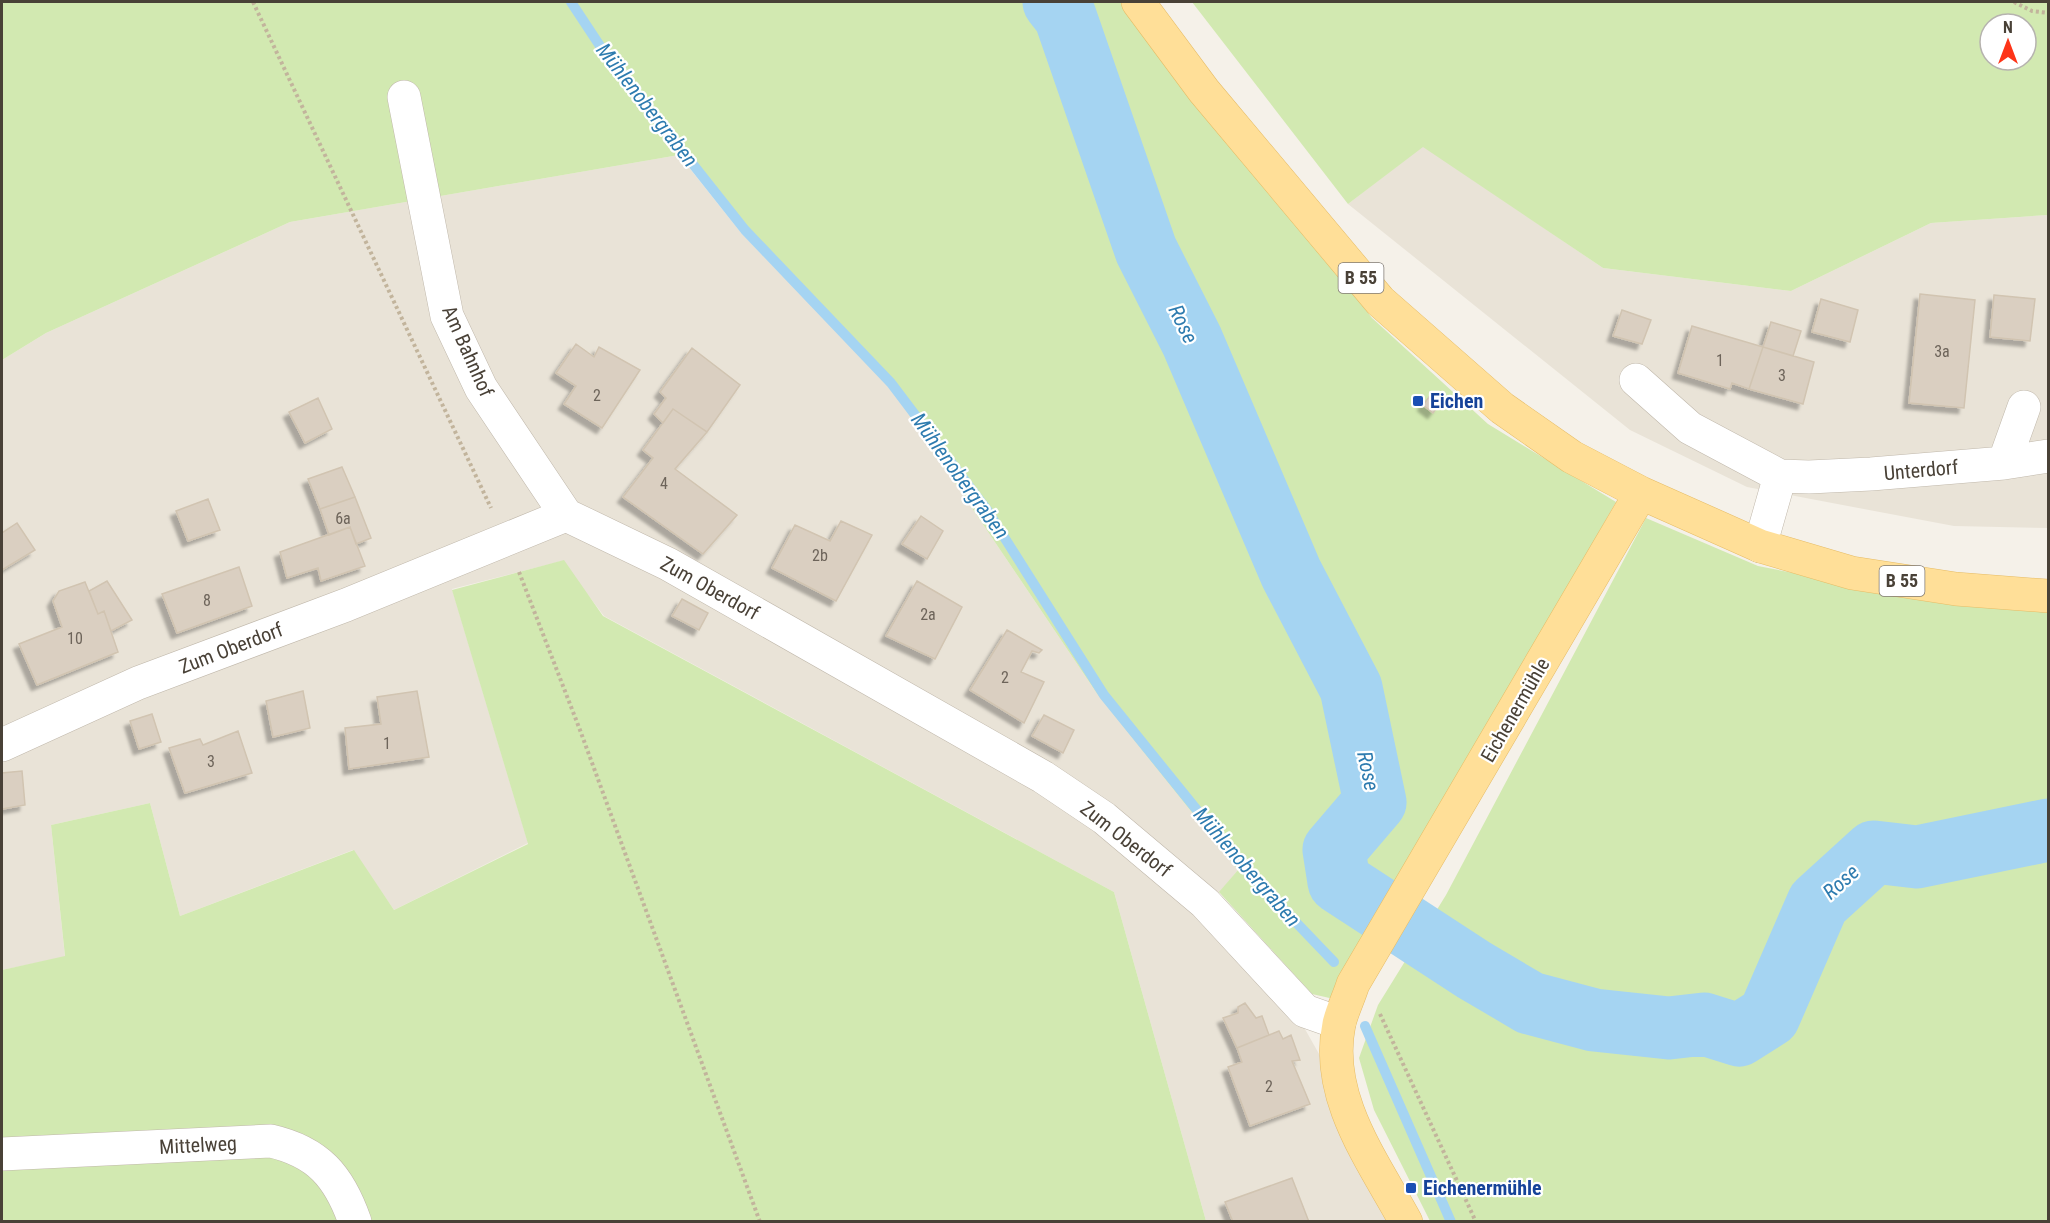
<svg xmlns="http://www.w3.org/2000/svg" width="2050" height="1223" viewBox="0 0 2050 1223" font-family="'Roboto Condensed',sans-serif">
	<defs>
		<filter id="shadow"><feDropShadow dx="-5.5" dy="5.5" stdDeviation="1.5" flood-color="#0004"/></filter>
	</defs>
	<rect width="100%" height="100%" fill="#f5f1e9"/>
	<path fill="#e9e3d7" d="M 1423,146 L 1603,268 L 1791,291 L 1931,223 L 2048,215 L 2048,528 L 1954,526 L 1747,487 L 1630,430 L 1348,204 Z
		M 679,155 L 742,234 L 889,385 L 1098,695 L 1238,870 L 1205,910 L 1297,1015 L 1353,1114 L 1406,1221 L 1206,1221 L 1114,892 L 604,616 L 562,561 L 452,589 L 528,843 L 394,910 L 353,850 L 180,916 L 150,803 L 51,825 L 65,957 L 2,970 L 2,360 L 46,333 L 290,222 Z"/>
	<path fill="#d2e9b1" fill-rule="evenodd" d="M 2,2 L 1123,2 L 1372,318 L 1488,424 L 1616,502 L 1334,999 L 1312,994 L 1219,892 L 1238,870 L 1098,695 L 889,385 L 679,155 L 290,222 L 46,333 L 2,360 Z
		M 1192,2 L 2048,2 L 2048,215 L 1931,223 L 1791,291 L 1603,268 L 1423,147 L 1348,204 ZM 1990,24 L 2026,24 L 2026,60 L 1990,60 Z
		M 1646,518 L 1758,566 L 1960,606 L 2048,608 L 2048,1221 L 1430,1221 L 1374,1110 L 1359,1058 L 1378,1005 L 1446,895 Z
		M 564,560 L 603,616 L 1114,892 L 1206,1221 L 2,1221 L 2,970 L 65,956 L 51,825 L 150,803 L 180,916 L 354,850 L 394,910 L 528,844 L 452,590 Z"/>
	<g fill="none" stroke-linecap="round" stroke-linejoin="round">
		<path stroke="#a5d4f2" stroke-width="10" d="M 571,2 L 604,52 L 745,230 L 891,383 L 987,510 L 1104,695 L 1243,867 L 1334,962
			M 1365,1026 L 1451,1222"/>
		<path stroke="#a5d4f2" stroke-width="63" d="M 1054,2 L 1065,16 L 1146,250 L 1192,341 L 1291,573 L 1351,688 L 1375,802 L 1334,850 L 1339,882 L 1474,970 L 1530,1003 L 1594,1020 L 1669,1028 L 1704,1024 L 1739,1035 L 1769,1016 L 1818,903 L 1874,852 L 1917,857 L 2048,830"/>
	</g>
	<path fill="#dacfc1" stroke="#d1c4b1" stroke-width="1.5" filter="url(#shadow)" d="M 1920,294 L 1975,300 L 1964,408 L 1909,403 Z
		M 1994,295 L 2035,299 L 2030,341 L 1990,337 Z
		M 1821,299 L 1858,310 L 1850,342 L 1812,332 Z
		M 1622,310 L 1651,320 L 1642,344 L 1613,336 Z
		M 1771,322 L 1801,331 L 1793,356 L 1763,347 Z
		M 1692,326 L 1763,347 L 1749,389 L 1732,383 L 1730,389 L 1678,373 Z
		M 576,344 L 594,357 L 599,347 L 640,370 L 602,428 L 564,404 L 576,386 L 556,373 Z
		M 1763,347 L 1814,362 L 1803,404 L 1749,389 Z
		M 692,348 L 740,385 L 707,432 L 673,409 L 663,423 L 654,414 L 666,398 L 660,392 Z
		M 1429,397 L 1439,405 L 1433,413 L 1423,405 Z
		M 318,398 L 332,429 L 305,443 L 289,412 Z
		M 673,409 L 707,432 L 675,469 L 737,515 L 703,554 L 623,497 L 653,458 L 643,450 Z
		M 342,467 L 355,497 L 320,509 L 308,479 Z
		M 355,497 L 371,538 L 356,544 L 350,527 L 329,535 L 320,509 Z
		M 208,499 L 220,530 L 188,541 L 176,511 Z
		M 921,516 L 943,531 L 927,559 L 902,544 Z
		M 841,521 L 872,535 L 836,601 L 772,568 L 795,525 L 830,541 Z
		M 17,523 L 35,550 L 2,570 L 2,533 Z
		M 350,527 L 365,566 L 321,581 L 318,568 L 287,578 L 280,552 Z
		M 239,567 L 252,606 L 177,633 L 162,594 Z
		M 107,581 L 132,620 L 111,631 L 104,611 L 98,614 L 89,591 Z
		M 917,581 L 962,607 L 935,659 L 886,636 Z
		M 85,582 L 98,614 L 104,611 L 118,652 L 37,685 L 19,644 L 62,627 L 53,601 L 59,591 Z
		M 682,599 L 708,613 L 699,630 L 672,616 Z
		M 1007,630 L 1042,650 L 1039,653 L 1032,651 L 1021,672 L 1044,682 L 1024,723 L 970,690 Z
		M 303,691 L 310,728 L 273,737 L 266,701 Z
		M 417,691 L 429,757 L 349,769 L 345,728 L 381,724 L 377,697 Z
		M 152,714 L 161,742 L 139,749 L 130,721 Z
		M 1044,715 L 1074,730 L 1063,753 L 1032,736 Z
		M 238,731 L 252,773 L 185,793 L 169,748 L 200,739 L 203,745 Z
		M 22,771 L 25,805 L 2,809 L 2,773 Z
		M 1245,1003 L 1256,1018 L 1262,1016 L 1269,1035 L 1237,1048 L 1223,1018 L 1238,1013 L 1238,1007 Z
		M 1279,1031 L 1283,1039 L 1291,1035 L 1300,1060 L 1292,1061 L 1310,1104 L 1250,1126 L 1228,1067 L 1242,1062 L 1237,1048 Z
		M 1292,1178 L 1309,1222 L 1233,1222 L 1225,1202 Z"/>
	<g fill="none" stroke-linecap="round" stroke-linejoin="round">
		<defs>
			<path id="minor" d="M 404,97 L 447,316 L 481,388 L 566,515
				M 1636,380 L 1690,428 L 1780,476 L 1809,477 L 1871,474 L 2004,463 L 2024,407
				M 2004,463 L 2048,456
				M 1760,546 L 1780,476
				M 2,745 L 138,683 L 346,605 L 566,515 L 668,564 L 1043,777 L 1104,818 L 1205,903 L 1305,1011 L 1339,1023
				M 2,1154 L 271,1141 C 318,1152 339,1176 355,1222"/>
			<path id="major" d="M 1138,2 L 1204,91 L 1380,301 L 1502,408 L 1572,457 L 1641,493 L 1760,546 L 1852,573 L 1956,589 L 2048,596
				M 1406,1222 C 1373,1161 1324,1097 1339,1024 C 1342,1011 1349,997 1353,984 L 1641,493"/>
		</defs>
		<use href="#minor" stroke="#c0b8ab" stroke-width="34"/>
		<use href="#major" stroke="#e6bc66" stroke-width="34"/>
		<path stroke="#c2b49c" stroke-width="4" stroke-dasharray="3 3" stroke-linecap="butt" d="M 253,2 L 491,508
			M 2014,2 L 2032,11 L 2048,13
			M 519,572 L 580,730 L 760,1222
			M 1380,1014 L 1476,1222"/>
		<use href="#minor" stroke="#fff" stroke-width="33"/>
		<use href="#major" stroke="#ffdf98" stroke-width="33"/>
	</g>
	<g fill="#1a4fb4" stroke="#fff" stroke-width="2">
		<rect x="1412" y="395" width="12" height="12" rx="3"/>
		<rect x="1405" y="1182" width="12" height="12" rx="3"/>
	</g>
	<g text-anchor="middle" stroke-width="4.5" stroke-linejoin="round" paint-order="stroke">
		<g font-size="16" fill="#6d645a">
			<text x="1942" y="357">3a</text>
			<text x="1720" y="366">1</text>
			<text x="1782" y="381">3</text>
			<text x="597" y="401">2</text>
			<text x="664" y="489">4</text>
			<text x="343" y="524">6a</text>
			<text x="820" y="561">2b</text>
			<text x="207" y="606">8</text>
			<text x="928" y="620">2a</text>
			<text x="75" y="644">10</text>
			<text x="1005" y="683">2</text>
			<text x="387" y="749">1</text>
			<text x="211" y="767">3</text>
			<text x="1269" y="1092">2</text>
		</g>
		<g fill="#fff" stroke="#807a73" stroke-width="1.5">
			<rect x="1338.5" y="263" width="45" height="30" rx="4.5"/>
			<rect x="1879.5" y="566" width="45" height="30" rx="4.5"/>
		</g>
		<g font-size="18" font-weight="bold" fill="#494137">
			<text x="1361" y="284">B 55</text>
			<text x="1902" y="587">B 55</text>
		</g>
		<g font-size="20" fill="#494137" stroke="#fff">
			<text transform="translate(468 351) rotate(66)" y="7">Am Bahnhof</text>
			<text transform="translate(1921 470) rotate(-5)" y="7">Unterdorf</text>
			<text transform="translate(710 588) rotate(29)" y="7">Zum Oberdorf</text>
			<text transform="translate(231 648) rotate(-21)" y="7">Zum Oberdorf</text>
			<text transform="translate(1515 710) rotate(-60)" y="7">Eichenermühle</text>
			<text transform="translate(1126 839) rotate(38)" y="7">Zum Oberdorf</text>
			<text transform="translate(198 1145) rotate(-3)" y="7">Mittelweg</text>
		</g>
		<g font-size="20" font-weight="bold" fill="#164399" stroke="#fff" text-anchor="start">
			<text x="1430" y="408">Eichen</text>
			<text x="1423" y="1195">Eichenermühle</text>
		</g>
		<g font-size="21" font-style="italic" fill="#2d7baf" stroke="#fff">
			<text transform="translate(647 105) rotate(52)" y="7">Mühlenobergraben</text>
			<text transform="translate(1183 324) rotate(64)" y="7">Rose</text>
			<text transform="translate(960 476) rotate(54)" y="7">Mühlenobergraben</text>
			<text transform="translate(1368 771) rotate(78)" y="7">Rose</text>
			<text transform="translate(1247 867) rotate(49)" y="7">Mühlenobergraben</text>
			<text transform="translate(1841 882) rotate(-42)" y="7">Rose</text>
		</g>
	</g>
	<rect width="2050" height="1223" fill="none" stroke="#494137" stroke-width="6"/>
	<g transform="translate(2008 42)"><circle r="28" fill="#ffffff" stroke="#b6b3af" stroke-width="1.5"/>
	<path d="M0-4.5L10 22L0 15L-10 22Z" fill="#fd3418"/>
	<text y="-9" font-size="16" font-weight="bold" text-anchor="middle" fill="#494137">N</text>
	</g>
</svg>
